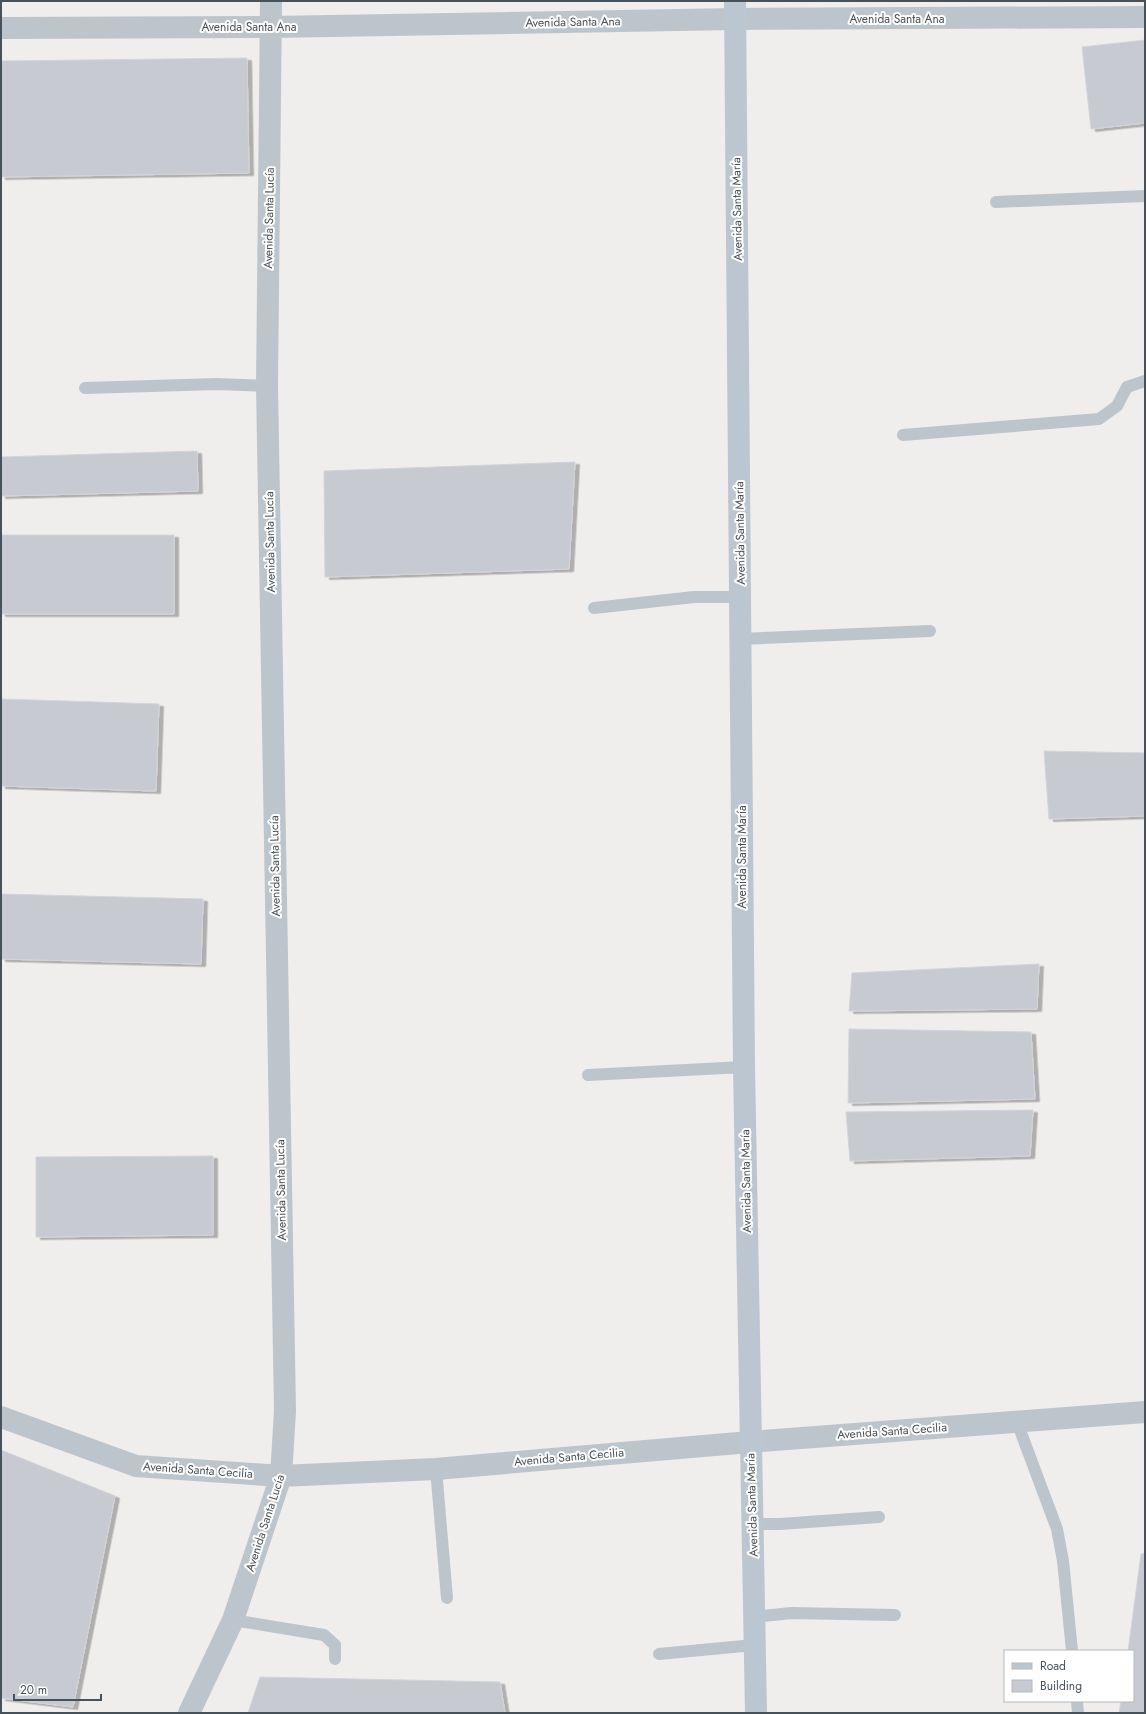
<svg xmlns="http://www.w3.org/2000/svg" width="1146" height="1714" viewBox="0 0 1146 1714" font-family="Jost,sans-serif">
	<defs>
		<filter id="shadow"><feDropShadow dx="4.5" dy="2.5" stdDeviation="0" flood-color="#0004"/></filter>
	</defs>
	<rect width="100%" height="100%" fill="#f0eded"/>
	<path fill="#c7cad0" stroke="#d2d4d9" filter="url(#shadow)" d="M 1145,40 L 1145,123 L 1091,129 L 1082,47 Z
		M 247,58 L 249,173 L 1,177 L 1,61 Z
		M 197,451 L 198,491 L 1,496 L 1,457 Z
		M 575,462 L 569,569 L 325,577 L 324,471 Z
		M 1,535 L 174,535 L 174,614 L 1,614 Z
		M 1,699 L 159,704 L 156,791 L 1,786 Z
		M 1044,751 L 1145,753 L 1145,816 L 1049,819 Z
		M 1,894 L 203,899 L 201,964 L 1,959 Z
		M 1039,964 L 1037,1009 L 849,1011 L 852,973 Z
		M 849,1029 L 1031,1032 L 1035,1099 L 848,1103 Z
		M 1033,1110 L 1030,1156 L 850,1161 L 846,1112 Z
		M 213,1156 L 213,1235 L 36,1237 L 36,1157 Z
		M 1,1450 L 115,1496 L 73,1707 L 1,1698 Z
		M 1145,1553 L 1145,1713 L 1119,1713 L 1121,1701 L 1133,1701 L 1133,1651 L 1128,1651 L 1141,1554 Z
		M 260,1677 L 500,1682 L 505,1713 L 248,1713 Z"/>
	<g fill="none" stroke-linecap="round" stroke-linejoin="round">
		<path stroke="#bcc5cc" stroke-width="12" d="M 996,202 L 1145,196
			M 85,388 L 217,384 L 267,386
			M 903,435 L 1099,419 L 1117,406 L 1127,387 L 1145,381
			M 594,608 L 694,597 L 740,597
			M 741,639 L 930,631
			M 588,1075 L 744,1067
			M 1017,1422 L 1057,1529 L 1063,1561 L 1072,1651
			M 436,1469 L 447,1598
			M 753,1524 L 780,1524 L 879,1517
			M 754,1617 L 791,1613 L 895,1615
			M 233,1620 L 324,1635 L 335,1645 L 335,1659
			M 659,1654 L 754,1645
			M 1077,1701 L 1078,1713"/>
		<path stroke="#bcc5cc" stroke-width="22" d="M 1,28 L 271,27 L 735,19 L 1145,17
			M 1,1417 L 136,1466 L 281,1476 L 436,1469 L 750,1442 L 1145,1412
			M 189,1713 L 233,1620 L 281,1476 L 285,1411 L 267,386 L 271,1"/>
		<path stroke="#bcc6d0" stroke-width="22" d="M 735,1 L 744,1067 L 756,1713"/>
	</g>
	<g text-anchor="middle" stroke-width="4" stroke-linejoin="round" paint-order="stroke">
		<g font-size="12" fill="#475159" stroke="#fff">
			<text x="897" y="23">Avenida Santa Ana</text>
			<text transform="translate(573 22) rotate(-1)" y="4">Avenida Santa Ana</text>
			<text x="249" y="31">Avenida Santa Ana</text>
			<text transform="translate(737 209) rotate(-91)" y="4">Avenida Santa María</text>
			<text transform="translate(269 218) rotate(-89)" y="4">Avenida Santa Lucía</text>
			<text transform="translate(740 533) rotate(-91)" y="4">Avenida Santa María</text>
			<text transform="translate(270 542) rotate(-91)" y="4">Avenida Santa Lucía</text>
			<text transform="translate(742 857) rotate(-90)" y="4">Avenida Santa María</text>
			<text transform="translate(275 866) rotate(-91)" y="4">Avenida Santa Lucía</text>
			<text transform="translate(746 1181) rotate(-91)" y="4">Avenida Santa María</text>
			<text transform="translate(281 1190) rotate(-91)" y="4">Avenida Santa Lucía</text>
			<text transform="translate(892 1431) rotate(-4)" y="4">Avenida Santa Cecilia</text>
			<text transform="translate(569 1457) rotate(-5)" y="4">Avenida Santa Cecilia</text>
			<text transform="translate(198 1470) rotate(4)" y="4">Avenida Santa Cecilia</text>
			<text transform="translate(752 1505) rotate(-92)" y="4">Avenida Santa María</text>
			<text transform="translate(265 1523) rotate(-72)" y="4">Avenida Santa Lucía</text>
		</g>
	</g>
	<rect width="1146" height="1714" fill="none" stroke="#475159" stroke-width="4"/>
	<rect x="1004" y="1650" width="130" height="52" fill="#ffffff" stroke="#b5b9bd"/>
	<rect x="1012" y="1663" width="20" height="6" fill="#bcc6d0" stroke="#b5b9bd"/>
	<text x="1040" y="1670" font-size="12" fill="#475159">Road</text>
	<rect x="1012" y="1680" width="20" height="12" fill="#c7cad0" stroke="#b5b9bd"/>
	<text x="1040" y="1690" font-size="12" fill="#475159">Building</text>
	<path d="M14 1694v6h87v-6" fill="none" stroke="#475159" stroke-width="2"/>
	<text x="20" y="1694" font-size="12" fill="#475159" stroke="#ffffff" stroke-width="3" paint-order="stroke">20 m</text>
</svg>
